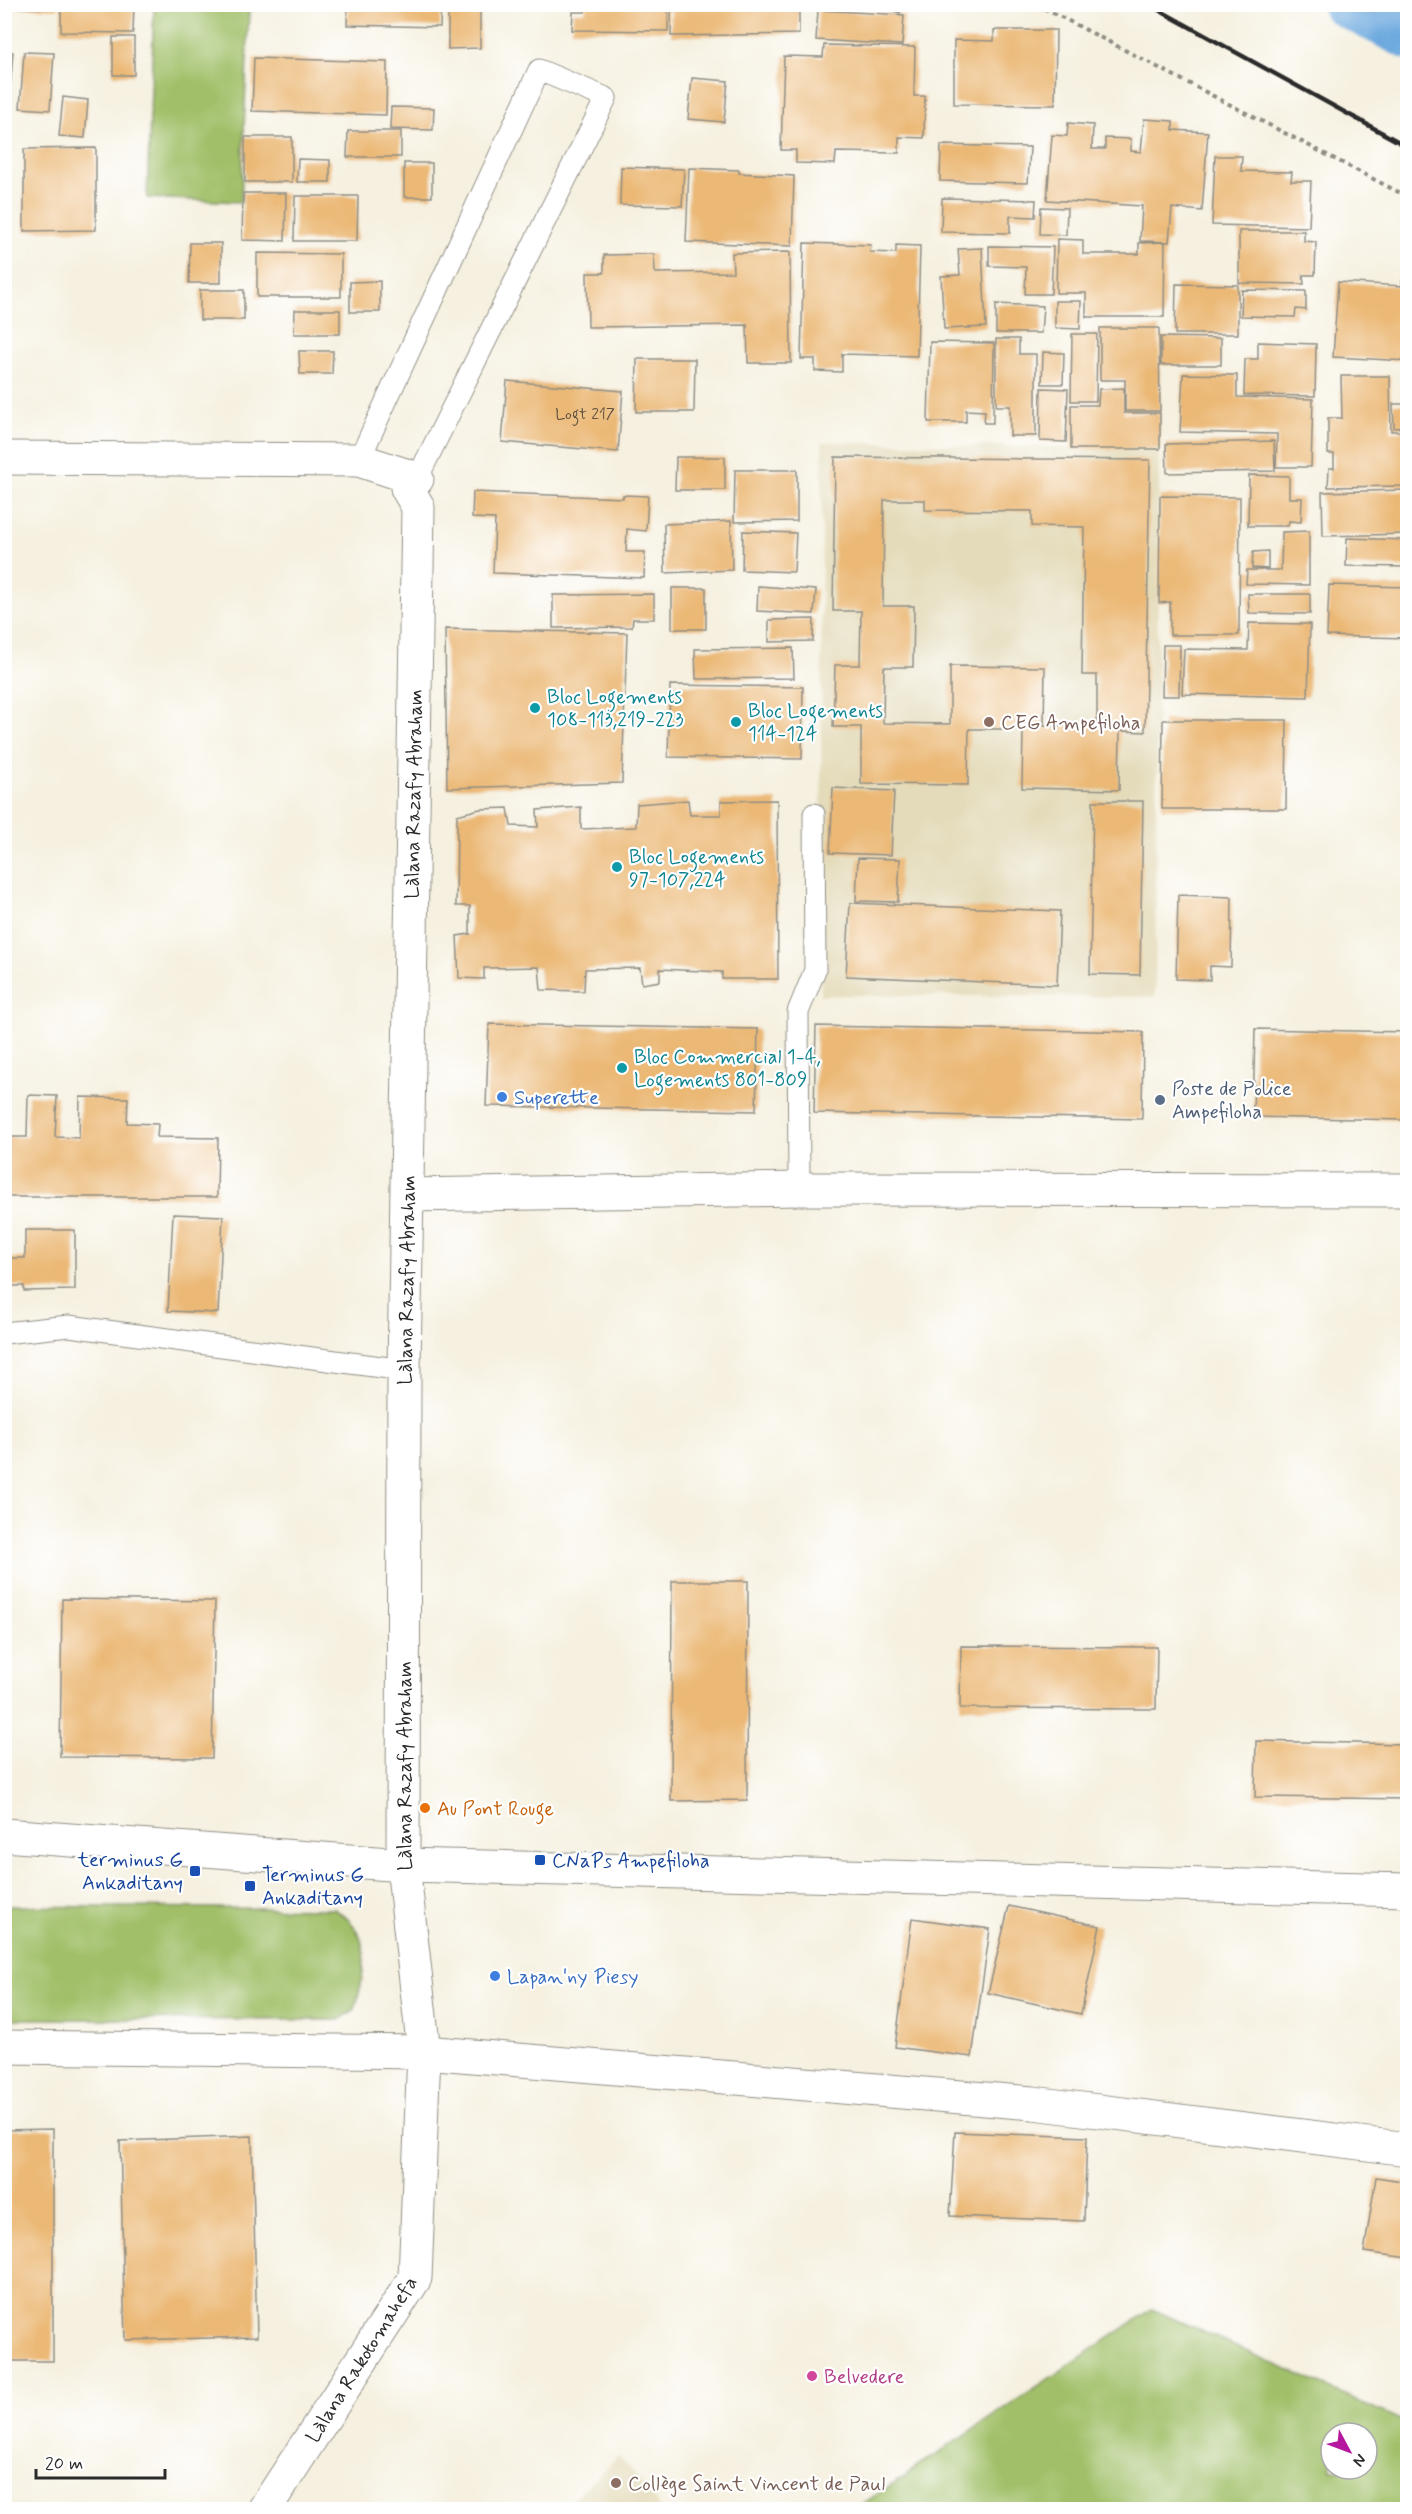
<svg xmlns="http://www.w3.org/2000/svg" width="1412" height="2514" viewBox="0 0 1412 2514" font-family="Mynerve,sans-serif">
	<rect width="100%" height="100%" fill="#fff"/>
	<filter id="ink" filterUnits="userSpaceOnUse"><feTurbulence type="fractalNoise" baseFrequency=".0167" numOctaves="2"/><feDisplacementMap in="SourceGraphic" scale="12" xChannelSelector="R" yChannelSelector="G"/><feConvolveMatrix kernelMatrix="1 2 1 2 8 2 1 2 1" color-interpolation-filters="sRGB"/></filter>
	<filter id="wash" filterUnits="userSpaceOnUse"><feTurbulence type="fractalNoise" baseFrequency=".008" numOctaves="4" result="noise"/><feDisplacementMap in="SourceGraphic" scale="24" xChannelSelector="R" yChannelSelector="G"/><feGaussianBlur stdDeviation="1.35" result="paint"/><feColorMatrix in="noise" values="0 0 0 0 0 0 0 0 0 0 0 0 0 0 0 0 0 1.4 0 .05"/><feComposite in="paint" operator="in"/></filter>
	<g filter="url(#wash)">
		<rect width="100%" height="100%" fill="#f5f0df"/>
		<path fill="#e4dbba" d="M 822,442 L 1159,450 L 1155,997 L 821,995 Z
			M 619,2456 L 662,2509 L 562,2509 Z"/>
		<path fill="#a0bf67" stroke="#667549" stroke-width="1.5" fill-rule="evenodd" d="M 154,7 L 249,10 L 241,202 L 147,198 Z
			M 5,1906 L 334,1909 C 375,1932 365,1971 355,2009 L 339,2020 L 5,2019 Z
			M 1152,2309 L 1407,2423 L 1407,2509 L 855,2509 ZM 1331,2433 L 1367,2433 L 1367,2469 L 1331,2469 Z"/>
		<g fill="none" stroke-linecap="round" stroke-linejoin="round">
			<path stroke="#6da9de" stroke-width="45" d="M 1344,4 L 1408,37"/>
		</g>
		<g id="blocks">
			<path fill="#ebb875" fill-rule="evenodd" d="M 4,4 L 58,4 L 58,9 L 4,7 Z
				M 61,4 L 134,5 L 133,33 L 61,32 Z
				M 348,4 L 441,4 L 440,27 L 347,25 Z
				M 448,4 L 480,4 L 480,48 L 448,49 Z
				M 586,4 L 668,4 L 668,31 L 572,30 L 573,12 L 585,12 Z
				M 671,4 L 799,4 L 799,34 L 671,36 Z
				M 877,5 L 903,5 L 900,13 Z
				M 818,10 L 904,15 L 902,45 L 816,40 Z
				M 994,30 L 1056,30 L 1055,105 L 954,104 L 954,40 L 994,41 Z
				M 113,37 L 134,37 L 134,75 L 113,75 Z
				M 824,45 L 915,47 L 914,96 L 925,96 L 924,138 L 899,137 L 899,153 L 836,152 L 835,164 L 796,163 L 796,150 L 781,150 L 784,56 L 823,57 Z
				M 4,52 L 13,52 L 9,104 L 4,104 Z
				M 24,52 L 54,53 L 50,110 L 20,108 Z
				M 254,58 L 387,62 L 386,115 L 252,111 Z
				M 692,78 L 728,81 L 724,122 L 688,119 Z
				M 63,97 L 88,100 L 85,138 L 59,136 Z
				M 391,107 L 434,108 L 433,130 L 390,129 Z
				M 1144,119 L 1173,121 L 1173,130 L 1208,132 L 1202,211 L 1172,208 L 1169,242 L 1140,241 L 1142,206 L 1047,200 L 1052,135 L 1067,136 L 1068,123 L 1093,125 L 1092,149 L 1105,149 L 1105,138 L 1131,139 L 1131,151 L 1141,152 Z
				M 348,131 L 401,131 L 401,157 L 347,157 Z
				M 245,137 L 292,137 L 292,182 L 245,182 Z
				M 941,145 L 1030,147 L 1028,183 L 940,181 Z
				M 96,148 L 96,230 L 24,231 L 24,149 Z
				M 1215,156 L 1242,156 L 1241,171 L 1292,172 L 1291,181 L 1311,181 L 1309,227 L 1212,225 Z
				M 298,159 L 330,160 L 330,182 L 297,182 Z
				M 404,163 L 432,163 L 432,197 L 404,197 Z
				M 621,167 L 684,169 L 682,206 L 620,205 Z
				M 689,168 L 739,170 L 739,173 L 794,176 L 792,246 L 686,242 Z
				M 243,193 L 286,193 L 285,241 L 242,240 Z
				M 295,196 L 358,196 L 357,241 L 294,241 Z
				M 942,198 L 1036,200 L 1035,217 L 1010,216 L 1010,233 L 941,232 Z
				M 1041,207 L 1067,208 L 1066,235 L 1040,234 Z
				M 1239,231 L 1304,231 L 1304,241 L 1316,242 L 1315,275 L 1303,275 L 1304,284 L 1239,283 Z
				M 1057,239 L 1083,240 L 1083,254 L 1139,254 L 1139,243 L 1165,242 L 1164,317 L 1086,317 L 1086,293 L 1056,293 Z
				M 190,243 L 221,243 L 221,283 L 189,283 Z
				M 804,243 L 871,245 L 870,252 L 896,253 L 896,245 L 920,246 L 917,356 L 842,354 L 842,372 L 815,371 L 815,359 L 801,359 Z
				M 989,246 L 1053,247 L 1051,294 L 1025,294 L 1026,267 L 989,266 Z
				M 982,248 L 986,327 L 944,329 L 941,276 L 960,275 L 958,249 Z
				M 790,252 L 791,363 L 748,363 L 747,325 L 588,327 L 587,273 L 604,273 L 604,255 L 654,254 L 655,273 L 733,272 L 732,253 Z
				M 257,253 L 341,254 L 341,297 L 257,297 Z
				M 1402,280 L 1408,280 L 1408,361 L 1333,357 L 1338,282 L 1402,286 Z
				M 380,281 L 380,312 L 350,312 L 350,282 Z
				M 1176,284 L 1238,285 L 1238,334 L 1175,334 Z
				M 200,290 L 244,290 L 244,320 L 200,320 Z
				M 1242,290 L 1306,291 L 1306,310 L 1296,309 L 1295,317 L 1241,316 Z
				M 1055,301 L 1081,301 L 1080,329 L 1055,328 Z
				M 996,304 L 1043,306 L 1041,333 L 996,333 Z
				M 295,310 L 340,310 L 340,334 L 294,334 Z
				M 1100,328 L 1159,328 L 1160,411 L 1125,411 L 1125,380 L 1100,380 Z
				M 1072,334 L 1097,334 L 1096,401 L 1071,401 Z
				M 1161,337 L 1221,338 L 1221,365 L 1161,365 Z
				M 996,339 L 1019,339 L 1019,354 L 1036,354 L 1036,436 L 1010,436 L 1010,406 L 996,406 Z
				M 930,342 L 994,343 L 993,423 L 984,423 L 985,411 L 966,410 L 966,422 L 928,422 Z
				M 1258,342 L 1316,344 L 1315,396 L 1244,395 L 1245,359 L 1258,359 Z
				M 299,351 L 333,351 L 332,374 L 300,374 Z
				M 1043,352 L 1064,353 L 1063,384 L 1042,384 Z
				M 637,359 L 695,359 L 694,412 L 636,412 Z
				M 1183,374 L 1237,375 L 1237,397 L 1313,399 L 1311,467 L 1276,467 L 1277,434 L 1180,432 Z
				M 1341,376 L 1390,376 L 1391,431 L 1408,431 L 1408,486 L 1328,487 L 1329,468 L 1334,468 L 1334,454 L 1328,454 L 1328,418 L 1342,418 Z
				M 507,381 L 623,391 L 618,452 L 502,442 Z
				M 1041,388 L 1068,389 L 1066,442 L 1040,441 Z
				M 1124,388 L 1124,413 L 1160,413 L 1160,449 L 1071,449 L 1071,405 L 1098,405 L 1099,389 Z
				M 1393,404 L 1408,404 L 1408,427 L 1394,428 Z
				M 1274,441 L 1275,471 L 1167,473 L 1166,444 Z
				M 676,457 L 725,457 L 725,490 L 675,490 Z
				M 835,457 L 1150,460 L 1145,732 L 1120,731 L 1119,790 L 1022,788 L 1023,729 L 969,729 L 968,785 L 861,784 L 861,727 L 833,727 L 835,665 L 860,665 L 861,611 L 833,611 ZM 884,500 L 925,500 L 925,510 L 1032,511 L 1032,526 L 1084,527 L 1082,675 L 1097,675 L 1097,726 L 1044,725 L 1045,667 L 950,666 L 950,724 L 883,723 L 884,667 L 913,667 L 914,606 L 883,606 Z
				M 735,470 L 797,470 L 797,521 L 734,522 Z
				M 1249,475 L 1289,476 L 1289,498 L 1302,498 L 1301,522 L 1289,521 L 1288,526 L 1248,526 Z
				M 1408,490 L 1408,534 L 1323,536 L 1322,492 Z
				M 473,492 L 623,498 L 623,495 L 648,496 L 646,531 L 627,529 L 626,552 L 645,552 L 644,578 L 493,573 L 495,519 L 472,518 Z
				M 1160,496 L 1240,497 L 1239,635 L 1170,635 L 1170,602 L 1159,603 Z
				M 731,521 L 732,570 L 665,573 L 664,524 Z
				M 743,531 L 796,533 L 794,572 L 742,570 Z
				M 1309,531 L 1309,585 L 1246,584 L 1247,570 L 1281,570 L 1282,532 Z
				M 1347,538 L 1408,540 L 1408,567 L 1346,566 Z
				M 1268,551 L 1268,569 L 1252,568 L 1253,552 Z
				M 1329,585 L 1408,587 L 1408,638 L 1327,636 Z
				M 758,586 L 816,590 L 814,614 L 757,611 Z
				M 672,588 L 706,588 L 706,629 L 672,629 Z
				M 654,594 L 654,619 L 633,619 L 632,627 L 553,628 L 553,595 Z
				M 1248,594 L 1310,594 L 1310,614 L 1249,613 Z
				M 814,619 L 813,641 L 769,642 L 769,620 Z
				M 1249,623 L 1310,624 L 1308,697 L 1182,694 L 1184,649 L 1248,650 Z
				M 445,629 L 627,633 L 622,783 L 447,788 Z
				M 1163,645 L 1180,645 L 1179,696 L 1162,696 Z
				M 793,648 L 794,678 L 696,679 L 695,649 Z
				M 670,685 L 803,687 L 802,759 L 668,757 Z
				M 1163,720 L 1287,720 L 1286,809 L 1162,809 Z
				M 833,788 L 894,791 L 891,855 L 830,853 Z
				M 688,800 L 690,815 L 721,815 L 721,801 L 777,800 L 778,979 L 722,979 L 722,972 L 660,969 L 660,981 L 642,984 L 640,968 L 585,969 L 584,991 L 541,990 L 539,967 L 484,968 L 484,979 L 459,978 L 457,936 L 470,934 L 470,906 L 456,906 L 457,815 L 480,809 L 508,808 L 511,826 L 538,827 L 537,810 L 581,807 L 581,829 L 636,827 L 637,804 Z
				M 1093,801 L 1143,801 L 1140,975 L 1090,974 Z
				M 858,858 L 900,859 L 898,902 L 856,901 Z
				M 1178,895 L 1232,897 L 1231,967 L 1210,966 L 1210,980 L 1176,979 Z
				M 850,903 L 1060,911 L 1057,985 L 846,976 Z
				M 489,1024 L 758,1029 L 756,1111 L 486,1106 Z
				M 816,1026 L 1143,1032 L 1142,1119 L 814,1113 Z
				M 1255,1029 L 1408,1032 L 1408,1120 L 1253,1117 Z
				M 28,1095 L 57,1096 L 55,1137 L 79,1138 L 80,1097 L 128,1098 L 127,1123 L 158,1124 L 157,1137 L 218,1138 L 217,1197 L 4,1197 L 4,1137 L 27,1137 Z
				M 173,1214 L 223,1216 L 218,1313 L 168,1311 Z
				M 25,1230 L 75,1230 L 75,1290 L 24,1291 L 24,1286 L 4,1286 L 4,1258 L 25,1258 Z
				M 672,1581 L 748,1581 L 747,1800 L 671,1801 Z
				M 62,1599 L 215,1601 L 212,1758 L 60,1757 Z
				M 961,1646 L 1157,1647 L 1156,1709 L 960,1708 Z
				M 1256,1741 L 1408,1744 L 1408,1799 L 1255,1797 Z
				M 1009,1906 L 1100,1926 L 1081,2014 L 988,1993 Z
				M 912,1918 L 990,1929 L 972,2057 L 895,2047 Z
				M 53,2129 L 53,2361 L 4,2361 L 4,2130 Z
				M 955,2132 L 1087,2137 L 1084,2221 L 950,2216 Z
				M 252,2136 L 257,2337 L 125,2340 L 120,2141 Z
				M 1376,2177 L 1408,2182 L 1408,2258 L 1364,2252 Z"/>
		</g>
	</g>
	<g filter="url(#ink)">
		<use href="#blocks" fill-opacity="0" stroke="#908e85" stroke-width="1.5"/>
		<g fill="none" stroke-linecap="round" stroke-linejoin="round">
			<defs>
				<path id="lane" d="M 359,460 L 539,70 L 606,98 L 417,479
					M 799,1189 L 798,1012 L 815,970 L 814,814
					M 4,1333 L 69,1326 L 404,1370"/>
				<path id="street" d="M 4,458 L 359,460 L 417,479 L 407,488 L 418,507 L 404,1370 L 403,1865 L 424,2052 L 415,2278 L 264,2510
					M 407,1195 L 799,1189 L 1408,1190"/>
				<path id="secondary" d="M 4,1835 L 403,1865 L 1408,1890
					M 4,2047 L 424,2052 L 1033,2103 L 1408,2149"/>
			</defs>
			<use href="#lane" stroke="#908e85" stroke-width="23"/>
			<use href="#street" stroke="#908e85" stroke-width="35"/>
			<use href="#secondary" stroke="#908e85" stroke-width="35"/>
			<path stroke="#908e85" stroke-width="4" stroke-dasharray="4.5 4.5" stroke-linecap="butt" d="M 1036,4 L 1408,197"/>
			<use href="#lane" stroke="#fff" stroke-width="21"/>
			<use href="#street" stroke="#fff" stroke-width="33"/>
			<use href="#secondary" stroke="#fff" stroke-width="33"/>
			<path stroke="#2b2b2b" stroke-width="4.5" d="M 1148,4 L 1408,147"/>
		</g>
	</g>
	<g fill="#0f9aa8" stroke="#fff" stroke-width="2">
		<circle cx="535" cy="708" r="6"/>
		<circle cx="736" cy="722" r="6"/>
		<circle cx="617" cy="867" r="6"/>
		<circle cx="622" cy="1068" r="6"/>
	</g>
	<g fill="#8d6e63" stroke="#fff" stroke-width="2">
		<circle cx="989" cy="722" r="6"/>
		<circle cx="616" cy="2483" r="6"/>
	</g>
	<g fill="#3f7fe0" stroke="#fff" stroke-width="2">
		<circle cx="502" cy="1097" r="6"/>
		<circle cx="495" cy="1976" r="6"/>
	</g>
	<circle fill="#5c6f8a" stroke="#fff" stroke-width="2" cx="1160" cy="1100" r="6"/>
	<circle fill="#e8710a" stroke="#fff" stroke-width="2" cx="425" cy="1808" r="6"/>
	<g fill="#1a4fb4" stroke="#fff" stroke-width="2">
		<rect x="534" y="1854" width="12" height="12" rx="3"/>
		<rect x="189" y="1865" width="12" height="12" rx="3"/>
		<rect x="244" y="1880" width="12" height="12" rx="3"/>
	</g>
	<circle fill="#d1479c" stroke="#fff" stroke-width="2" cx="812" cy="2376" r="6"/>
	<g text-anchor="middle" stroke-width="4.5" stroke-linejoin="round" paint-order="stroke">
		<g font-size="16" fill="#5b4e3e">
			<text x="585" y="419">Logt 217</text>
		</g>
		<g font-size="20" fill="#0d838f" stroke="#fff" text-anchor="start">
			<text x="547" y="703">Bloc Logements<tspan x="547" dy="23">108-113,219-223</tspan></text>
			<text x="748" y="717">Bloc Logements<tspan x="748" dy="23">114-124</tspan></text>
			<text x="629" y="863">Bloc Logements<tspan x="629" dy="23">97-107,224</tspan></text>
			<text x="634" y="1063">Bloc Commercial 1-4,<tspan x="634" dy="23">Logements 801-809</tspan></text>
		</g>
		<g font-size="20" fill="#785e54" stroke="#fff" text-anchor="start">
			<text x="1001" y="729">CEG Ampefiloha</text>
			<text x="628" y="2490">Collège Saint Vincent de Paul</text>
		</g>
		<g font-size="20" fill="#2b2b2b" stroke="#fff">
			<text transform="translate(413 794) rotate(-89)" y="7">Làlana Razafy Abraham</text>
			<text transform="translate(406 1280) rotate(-89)" y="7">Làlana Razafy Abraham</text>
			<text transform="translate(404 1766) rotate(-90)" y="7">Làlana Razafy Abraham</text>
			<text transform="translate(361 2359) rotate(-58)" y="7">Làlana Rakotomahefa</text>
		</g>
		<g font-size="20" fill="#4e5e75" stroke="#fff" text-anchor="start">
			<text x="1172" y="1095">Poste de Police<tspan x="1172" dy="23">Ampefiloha</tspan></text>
		</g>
		<g font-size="20" fill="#366cbe" stroke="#fff" text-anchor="start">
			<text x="514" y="1104">Superette</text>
			<text x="507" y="1983">Lapan'ny Piesy</text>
		</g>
		<g font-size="20" fill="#c56008" stroke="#fff" text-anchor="start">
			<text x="437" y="1815">Au Pont Rouge</text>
		</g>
		<g font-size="20" fill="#164399" stroke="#fff" text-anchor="start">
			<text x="183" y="1866" text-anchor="end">terminus G<tspan x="183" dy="23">Ankaditany</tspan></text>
			<text x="552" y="1867">CNaPs Ampefiloha</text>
			<text x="262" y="1881">Terminus G<tspan x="262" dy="23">Ankaditany</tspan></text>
		</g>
		<g font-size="20" fill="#b23c85" stroke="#fff" text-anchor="start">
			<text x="824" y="2383">Belvedere</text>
		</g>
	</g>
	<rect width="1412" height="2514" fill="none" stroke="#fff" stroke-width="24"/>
	<g transform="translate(1349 2451) rotate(131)"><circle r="28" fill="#ffffff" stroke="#aaaaaa" stroke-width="1.5"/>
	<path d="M0-4.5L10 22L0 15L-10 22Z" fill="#b5179e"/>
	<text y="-9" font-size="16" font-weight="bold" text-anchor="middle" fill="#2b2b2b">N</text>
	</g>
	<path d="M36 2469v9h129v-9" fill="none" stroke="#2b2b2b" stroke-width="3"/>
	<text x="45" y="2469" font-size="18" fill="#2b2b2b" stroke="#ffffff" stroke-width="4.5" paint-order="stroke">20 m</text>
</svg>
